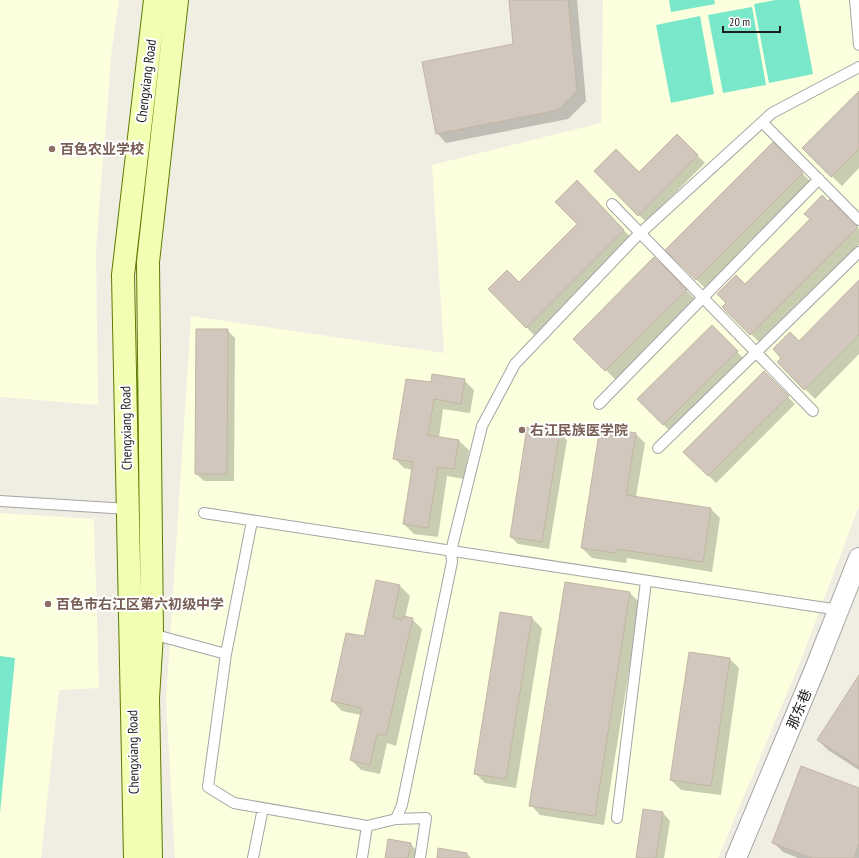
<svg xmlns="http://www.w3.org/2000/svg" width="859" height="858" viewBox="0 0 859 858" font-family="'PT Sans Narrow','Noto Sans SC',sans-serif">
	<rect width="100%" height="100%" fill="#f0ede3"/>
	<path fill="#fbffde" d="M 0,0 L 119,0 L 112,48 L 96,249 L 98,405 L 0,397 Z
		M 603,0 L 859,0 L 859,506 L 801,660 L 718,858 L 175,858 L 166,701 L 191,316 L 444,353 L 432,165 L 601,123 Z
		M 0,513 L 94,519 L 99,688 L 59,690 L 41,858 L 0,858 Z"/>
	<path fill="#79e7c9" d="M 669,0 L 714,0 L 715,4 L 671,12 Z
		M 776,0 L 799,0 L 813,74 L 769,83 L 754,4 Z
		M 752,7 L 766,85 L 723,93 L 708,15 Z
		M 700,16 L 714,94 L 671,103 L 656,25 Z
		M 0,656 L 15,658 L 0,813 Z"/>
	<path fill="#0003" d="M 510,0 L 577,0 L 586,101 L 568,119 L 446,143 L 437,133 L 514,45 Z
		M 859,92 L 859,168 L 842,186 L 803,148 Z
		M 677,135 L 705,163 L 646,222 L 595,171 L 639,173 Z
		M 773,144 L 812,183 L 706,289 L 667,250 Z
		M 587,191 L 633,240 L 536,337 L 489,289 L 519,283 L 579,224 Z
		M 830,200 L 859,229 L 859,245 L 761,344 L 724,307 Z
		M 654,259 L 696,300 L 616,380 L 574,339 Z
		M 859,282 L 859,354 L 815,399 L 778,362 Z
		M 712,326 L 744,359 L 671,432 L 638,399 Z
		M 227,330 L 235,338 L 234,481 L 204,481 L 196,474 Z
		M 764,373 L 795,404 L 716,483 L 685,452 Z
		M 464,380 L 474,390 L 470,413 L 443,409 L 439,438 L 459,441 L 469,450 L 464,479 L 447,476 L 438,537 L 414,534 L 404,524 L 413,470 L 404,468 L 394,458 L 432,384 Z
		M 559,433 L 567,440 L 549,549 L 518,544 L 511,537 Z
		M 635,433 L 645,443 L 636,497 L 711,509 L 720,518 L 712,572 L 627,558 L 626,563 L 592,558 L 582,548 Z
		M 377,581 L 400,586 L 410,596 L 405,618 L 412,619 L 422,629 L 396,746 L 387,743 L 380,774 L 361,770 L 351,760 L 361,715 L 342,711 L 332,701 L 364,637 Z
		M 566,583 L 630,593 L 640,603 L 604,825 L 540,815 L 531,805 Z
		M 501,613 L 532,618 L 542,628 L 516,788 L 485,783 L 475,773 Z
		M 729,658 L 739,668 L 721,795 L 681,790 L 671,780 Z
		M 859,677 L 859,770 L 828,750 L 818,740 Z
		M 859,789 L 859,858 L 798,858 L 783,852 L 773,842 Z
		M 663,813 L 670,821 L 664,858 L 637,858 Z
		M 410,843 L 417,851 L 416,858 L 386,858 Z
		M 467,854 L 471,858 L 438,858 Z"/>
	<path fill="#d1c7bc" stroke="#c3b5a4" d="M 509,0 L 568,0 L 577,91 L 558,110 L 436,134 L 422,62 L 513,44 Z
		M 859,91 L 859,149 L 831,177 L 802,148 Z
		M 677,134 L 698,155 L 638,216 L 594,171 L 616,149 L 639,172 Z
		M 773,142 L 803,173 L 696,280 L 665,250 Z
		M 577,180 L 624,230 L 526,328 L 488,289 L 507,270 L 519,282 L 577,224 L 555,202 Z
		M 822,195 L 828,201 L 830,199 L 858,227 L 750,335 L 722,307 L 726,303 L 717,294 L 736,275 L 745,284 L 810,219 L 804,214 Z
		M 654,257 L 687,290 L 605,371 L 573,339 Z
		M 859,280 L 859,335 L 804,390 L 777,362 L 781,358 L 773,349 L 790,332 L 799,341 Z
		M 712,325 L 738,351 L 663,425 L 637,399 Z
		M 196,329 L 228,329 L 227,474 L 195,474 Z
		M 764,371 L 789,396 L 708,476 L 683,452 Z
		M 432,374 L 465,379 L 461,404 L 434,399 L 428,435 L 459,440 L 454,469 L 438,467 L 428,528 L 403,524 L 413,462 L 393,459 L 406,379 L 431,382 Z
		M 527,427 L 560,432 L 542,542 L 510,537 Z
		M 600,427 L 636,433 L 626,495 L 711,508 L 703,562 L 617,549 L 616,553 L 581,548 Z
		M 376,580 L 400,585 L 393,617 L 402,620 L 403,616 L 413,618 L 386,736 L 377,734 L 370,765 L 350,760 L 362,708 L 331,701 L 346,633 L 364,636 Z
		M 565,582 L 630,592 L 595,816 L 529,806 Z
		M 500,612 L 532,617 L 506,779 L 474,774 Z
		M 689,652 L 730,658 L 711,786 L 670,780 Z
		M 859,675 L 859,767 L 817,740 Z
		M 801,766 L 859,788 L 859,844 L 854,858 L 812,858 L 772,843 Z
		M 643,809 L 663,812 L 656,858 L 636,858 Z
		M 388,839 L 411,843 L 408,858 L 385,858 Z
		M 438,848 L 467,853 L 467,858 L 437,858 Z"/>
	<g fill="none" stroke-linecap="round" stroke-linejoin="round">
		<defs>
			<path id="lane" d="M 855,0 L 859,45
				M 762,122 L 859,220
				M 612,204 L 813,411
				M 599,404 L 819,179
				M 658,448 L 859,252
				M 0,501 L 128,509
				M 204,513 L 839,610
				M 152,634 L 226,654 L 252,521
				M 226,654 L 208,787 L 234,803 L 367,826
				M 617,818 L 646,581
				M 396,819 L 402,805 L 452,562 L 451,551 L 482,426 L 515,364 L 635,238 L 772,113 L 859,67
				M 253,858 L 263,808
				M 362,858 L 367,826 L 396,819 L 426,818 L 420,858"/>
			<path id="street" d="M 736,858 L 815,669 L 859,558"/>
			<path id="secondary" d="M 135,858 L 123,275 L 155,0
				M 151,858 L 148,698 L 152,634 L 148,262 L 177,0"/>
		</defs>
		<use href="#lane" stroke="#a5a5a5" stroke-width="12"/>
		<use href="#street" stroke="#a5a5a5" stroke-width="22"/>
		<use href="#secondary" stroke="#5f7b00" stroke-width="24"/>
		<use href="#lane" stroke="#fff" stroke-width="10"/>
		<use href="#street" stroke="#fff" stroke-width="20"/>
		<use href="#secondary" stroke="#f2ffb3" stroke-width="22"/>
	</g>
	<g fill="#8d6e63" stroke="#fff" stroke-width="1.5">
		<circle cx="52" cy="149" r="4"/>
		<circle cx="522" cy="430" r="4"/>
		<circle cx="48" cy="604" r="4"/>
	</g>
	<g text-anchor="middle" stroke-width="4" stroke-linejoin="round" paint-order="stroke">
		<g font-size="14" fill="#1e1e1e" stroke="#fff">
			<text transform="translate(146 81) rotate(-83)" y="5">Chengxiang Road</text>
			<text transform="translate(126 428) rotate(-91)" y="5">Chengxiang Road</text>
			<text transform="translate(799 709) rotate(-67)" y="5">那东巷</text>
			<text transform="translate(133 752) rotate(-91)" y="5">Chengxiang Road</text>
		</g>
		<g font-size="14" font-weight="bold" fill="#785e54" stroke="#fff" text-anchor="start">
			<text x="60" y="154">百色农业学校</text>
			<text x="530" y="435">右江民族医学院</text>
			<text x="56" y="609">百色市右江区第六初级中学</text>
		</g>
	</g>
	<path d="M723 26v6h57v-6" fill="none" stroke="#1e1e1e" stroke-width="2"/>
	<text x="729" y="26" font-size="12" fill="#1e1e1e" stroke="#ffffff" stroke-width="3" paint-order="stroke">20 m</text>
</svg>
